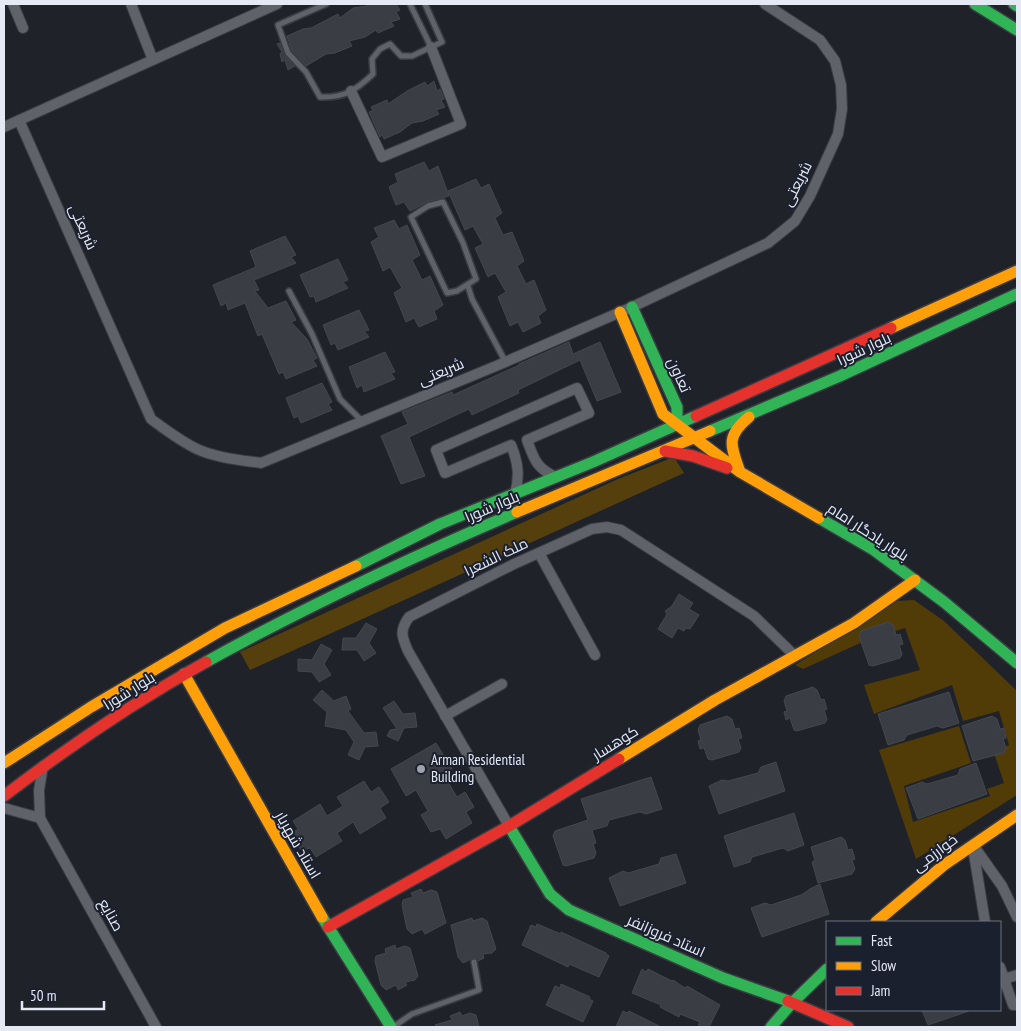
<svg xmlns="http://www.w3.org/2000/svg" width="1021" height="1031" viewBox="0 0 1021 1031" font-family="'PT Sans Narrow',Cairo,sans-serif">
	<rect width="100%" height="100%" fill="#20222a"/>
	<path fill="#513b07" d="M 914,600 L 944,621 L 1017,691 L 1017,795 L 916,859 L 879,750 L 959,726 L 971,763 L 904,786 L 913,822 L 990,796 L 987,789 L 1004,783 L 994,753 L 1009,745 L 999,711 L 963,721 L 952,685 L 874,714 L 864,685 L 920,670 L 905,628 L 867,640 L 803,669 L 795,665 L 897,601 Z"/>
	<path fill="#553f0c" d="M 674,457 L 684,473 L 250,670 L 240,652 L 618,479 Z"/>
	<path fill="#3b3d44" stroke="#45474e" d="M 366,4 L 396,4 L 400,10 L 396,12 L 400,19 L 391,22 L 394,26 L 378,33 L 376,30 L 365,37 L 349,41 L 352,46 L 335,53 L 326,54 L 306,66 L 292,51 L 287,36 L 303,29 L 311,28 L 338,14 L 340,18 L 353,8 L 367,6 Z
		M 280,43 L 285,56 L 295,66 L 288,70 L 285,60 L 282,62 L 280,54 L 282,52 L 277,44 Z
		M 434,81 L 437,91 L 440,89 L 444,99 L 441,100 L 445,107 L 436,110 L 439,114 L 423,121 L 412,123 L 400,132 L 384,139 L 382,135 L 380,137 L 369,112 L 373,111 L 371,107 L 387,100 L 388,104 L 407,91 L 425,82 L 427,86 Z
		M 424,162 L 429,171 L 438,166 L 449,196 L 427,202 L 410,211 L 404,202 L 396,205 L 389,187 L 398,182 L 395,174 Z
		M 476,179 L 481,188 L 489,184 L 502,213 L 495,218 L 503,235 L 512,232 L 524,261 L 517,266 L 526,284 L 534,280 L 546,310 L 538,316 L 541,323 L 523,332 L 518,322 L 510,326 L 498,297 L 506,292 L 495,273 L 488,277 L 475,248 L 483,244 L 473,226 L 465,230 L 448,191 Z
		M 394,220 L 399,229 L 407,225 L 420,255 L 412,260 L 422,280 L 430,276 L 443,305 L 434,311 L 437,319 L 419,327 L 414,318 L 406,322 L 394,293 L 402,288 L 390,267 L 383,271 L 371,242 L 379,237 L 374,228 Z
		M 285,236 L 296,255 L 291,257 L 296,263 L 254,280 L 259,290 L 255,291 L 268,308 L 286,301 L 296,320 L 291,322 L 307,339 L 317,358 L 313,360 L 317,366 L 286,379 L 283,372 L 279,374 L 262,334 L 258,336 L 245,303 L 228,310 L 226,303 L 221,306 L 213,285 L 256,267 L 250,251 Z
		M 338,259 L 348,280 L 343,282 L 348,288 L 316,302 L 314,296 L 310,297 L 300,275 Z
		M 359,310 L 369,330 L 364,331 L 369,337 L 338,350 L 335,343 L 331,345 L 323,325 Z
		M 569,342 L 573,354 L 600,342 L 621,392 L 597,401 L 580,360 L 518,390 L 519,393 L 472,415 L 469,409 L 409,437 L 425,476 L 401,484 L 381,436 L 408,424 L 402,412 L 452,392 L 453,395 L 519,365 L 519,364 Z
		M 385,352 L 395,372 L 391,373 L 395,379 L 364,392 L 362,385 L 357,388 L 349,367 Z
		M 322,383 L 332,402 L 328,404 L 332,410 L 301,423 L 298,416 L 294,418 L 286,398 Z
		M 679,594 L 693,603 L 689,609 L 699,615 L 690,629 L 686,628 L 684,631 L 678,628 L 672,638 L 658,629 L 667,614 L 665,611 L 672,606 Z
		M 888,622 L 893,625 L 896,635 L 900,634 L 903,644 L 899,645 L 902,654 L 900,658 L 873,666 L 869,665 L 859,636 L 861,631 Z
		M 366,623 L 377,629 L 369,643 L 376,653 L 364,661 L 357,650 L 342,650 L 343,638 L 356,638 Z
		M 321,644 L 332,650 L 324,664 L 331,675 L 319,682 L 312,672 L 298,671 L 298,659 L 312,660 Z
		M 813,687 L 817,690 L 821,700 L 824,699 L 827,709 L 824,710 L 827,719 L 825,723 L 797,731 L 794,730 L 790,718 L 786,720 L 784,712 L 787,711 L 784,701 L 786,696 Z
		M 322,690 L 334,701 L 346,696 L 351,709 L 348,711 L 364,733 L 376,732 L 378,746 L 365,747 L 359,760 L 348,755 L 354,742 L 346,730 L 325,726 L 327,712 L 313,700 Z
		M 949,692 L 959,723 L 943,728 L 937,726 L 907,735 L 904,740 L 888,745 L 878,714 Z
		M 394,701 L 403,714 L 415,713 L 417,727 L 404,728 L 398,741 L 387,736 L 390,730 L 397,729 L 383,708 Z
		M 727,716 L 732,719 L 735,729 L 739,728 L 742,738 L 738,739 L 741,748 L 739,752 L 712,760 L 708,759 L 704,748 L 700,749 L 698,741 L 701,740 L 698,730 L 700,725 Z
		M 992,716 L 997,719 L 1000,729 L 1004,728 L 1006,738 L 1003,739 L 1006,748 L 1004,753 L 973,761 L 962,726 Z
		M 436,743 L 452,769 L 443,774 L 457,797 L 465,792 L 474,807 L 466,812 L 472,823 L 446,839 L 440,829 L 431,832 L 421,815 L 428,811 L 416,790 L 406,796 L 391,769 Z
		M 776,762 L 785,791 L 719,814 L 709,786 L 722,780 L 728,781 L 758,773 L 761,767 Z
		M 976,763 L 987,794 L 918,819 L 906,788 L 922,782 L 927,784 L 958,775 L 960,769 Z
		M 651,777 L 662,809 L 646,814 L 640,812 L 609,820 L 607,826 L 592,830 L 596,843 L 593,844 L 596,853 L 594,858 L 566,866 L 563,865 L 553,836 L 555,831 L 588,820 L 581,799 Z
		M 364,781 L 371,792 L 379,787 L 389,802 L 380,808 L 386,818 L 360,834 L 353,822 L 337,833 L 342,841 L 316,857 L 310,848 L 301,850 L 291,834 L 298,829 L 293,821 L 320,804 L 327,816 L 343,806 L 337,797 Z
		M 794,813 L 804,845 L 788,851 L 783,848 L 752,857 L 750,862 L 734,867 L 724,836 Z
		M 841,837 L 845,840 L 848,850 L 852,849 L 855,859 L 852,860 L 855,869 L 852,874 L 818,883 L 812,862 L 815,861 L 811,847 Z
		M 676,854 L 686,883 L 620,906 L 609,878 L 623,871 L 628,873 L 659,864 L 661,858 Z
		M 820,884 L 829,914 L 762,937 L 751,908 L 765,903 L 771,905 L 801,895 L 810,889 Z
		M 421,889 L 423,893 L 431,890 L 437,892 L 446,923 L 425,934 L 422,929 L 412,934 L 407,929 L 402,905 L 403,900 L 413,897 L 411,893 Z
		M 472,918 L 473,921 L 482,918 L 487,921 L 496,949 L 492,953 L 483,954 L 484,958 L 478,961 L 473,958 L 463,963 L 458,957 L 451,925 Z
		M 537,924 L 561,934 L 561,932 L 606,953 L 606,954 L 609,956 L 599,977 L 569,964 L 568,967 L 522,945 L 531,925 L 536,927 Z
		M 395,945 L 396,949 L 405,946 L 410,948 L 418,976 L 415,980 L 405,982 L 407,985 L 398,990 L 396,985 L 386,990 L 381,985 L 375,961 L 376,956 L 386,953 L 385,949 Z
		M 642,969 L 646,972 L 648,969 L 672,981 L 673,980 L 685,988 L 687,986 L 720,1005 L 709,1027 L 703,1027 L 698,1025 L 700,1022 L 680,1014 L 679,1017 L 660,1007 L 661,1005 L 632,993 Z
		M 561,984 L 590,997 L 589,999 L 593,1001 L 583,1022 L 546,1005 L 555,986 L 560,988 Z
		M 922,1010 L 969,1010 L 969,1011 L 928,1025 Z
		M 623,1011 L 627,1013 L 629,1011 L 661,1027 L 616,1027 Z
		M 460,1012 L 462,1016 L 470,1013 L 476,1015 L 479,1027 L 436,1027 L 435,1025 L 452,1020 L 450,1016 Z"/>
	<g fill="none" stroke-linecap="round" stroke-linejoin="round">
		<defs>
			<path id="lane" d="M 326,4 L 278,25 L 288,53 L 306,72 L 320,97 C 345,98 356,90 373,74 L 372,59 L 380,49 L 390,44 L 401,56 L 412,56 L 442,42 L 425,4
				M 410,4 L 431,47
				M 443,202 L 463,243 L 476,279 L 457,291 L 447,293 L 411,217 L 428,206 Z
				M 468,286 L 472,299 L 505,361
				M 289,291 L 312,334 L 340,399 L 362,421
				M 393,1027 L 412,1014 L 479,990 L 474,962"/>
			<path id="street" d="M 13,4 L 23,28
				M 131,4 L 153,60
				M 351,91 L 382,157 L 461,124 L 431,47
				M 19,120 L 151,419 C 166,430 180,441 197,449 C 217,458 240,460 261,463 L 496,366 L 632,307 L 768,243 L 795,221 L 810,196 L 838,134 L 842,109 L 841,85 L 835,61 L 820,40 L 765,4
				M 4,127 L 277,4
				M 515,494 C 520,476 518,462 511,445 L 445,473 L 436,450 L 577,388 L 589,413 L 527,440 C 534,459 536,468 556,477
				M 539,553 L 595,655
				M 445,716 L 502,684
				M 43,766 L 39,790 L 40,818 L 156,1027
				M 4,808 L 40,818
				M 509,826 L 408,651 C 402,637 399,631 409,617 L 514,564 L 592,529 L 607,527 L 621,530 L 754,616 L 795,656
				M 973,845 L 1002,886 L 1017,917
				M 973,848 L 985,922
				M 1000,967 L 1013,1005 L 1017,1005
				M 1004,979 L 1017,975"/>
			<path id="fast" d="M 975,4 L 1017,30
				M 1014,4 L 1017,6
				M 632,307 L 677,407 L 677,424
				M 710,431 L 840,376 L 1017,294
				M 819,518 L 874,550 L 944,602 L 1017,663
				M 356,566 L 440,524 L 593,462 L 696,416
				M 206,662 C 307,606 412,557 517,512
				M 509,826 L 550,894 L 569,910 L 723,978 L 788,1001
				M 322,917 L 391,1027
				M 771,1027 L 792,1003 L 827,969"/>
			<path id="slow" d="M 620,312 L 663,414 L 740,472 L 819,518
				M 891,328 L 1017,271
				M 740,472 C 731,446 725,437 749,417
				M 517,512 L 710,431
				M 184,674 L 322,917
				M 619,759 L 715,700 L 854,623 L 915,580
				M 4,763 L 91,707 L 225,628 L 356,566
				M 876,922 L 944,865 L 1017,815"/>
			<path id="jam" d="M 696,416 L 891,328
				M 665,451 L 693,456 L 727,468
				M 4,796 C 68,747 136,701 206,662
				M 328,927 L 509,826 L 619,759
				M 788,1001 L 848,1027"/>
		</defs>
		<use href="#lane" stroke="#3a3c43" stroke-width="8"/>
		<use href="#street" stroke="#3a3c43" stroke-width="12"/>
		<use href="#fast" stroke="#3a3c43" stroke-width="14"/>
		<use href="#slow" stroke="#3a3c43" stroke-width="14"/>
		<use href="#jam" stroke="#3a3c43" stroke-width="14"/>
		<use href="#lane" stroke="#5f6268" stroke-width="5"/>
		<use href="#street" stroke="#5f6268" stroke-width="10"/>
		<use href="#fast" stroke="#30b455" stroke-width="11"/>
		<use href="#slow" stroke="#ff9f0a" stroke-width="11"/>
		<use href="#jam" stroke="#e5322d" stroke-width="11"/>
	</g>
	<circle fill="#9fa3ad" stroke="#1b202f" stroke-width="2" cx="421" cy="769" r="5"/>
	<g text-anchor="middle" stroke-width="4" stroke-linejoin="round" paint-order="stroke">
		<g font-size="15" fill="#e4e9f3" stroke="#1b202f">
			<text transform="translate(797 184) rotate(-63)" y="5">شریعتی</text>
			<text transform="translate(83 227) rotate(66)" y="5">شریعتی</text>
			<text transform="translate(864 349) rotate(-25)" y="5">بلوار شورا</text>
			<text transform="translate(441 372) rotate(-23)" y="5">شریعتی</text>
			<text transform="translate(679 375) rotate(66)" y="5">تعاون</text>
			<text transform="translate(492 507) rotate(-23)" y="5">بلوار شورا</text>
			<text transform="translate(868 532) rotate(33)" y="5">بلوار یادگار امام</text>
			<text transform="translate(496 557) rotate(-26)" y="5">ملک الشعرا</text>
			<text transform="translate(129 691) rotate(-32)" y="5">بلوار شورا</text>
			<text transform="translate(615 743) rotate(-32)" y="5">کوهسار</text>
			<text transform="translate(298 845) rotate(60)" y="5">استاد شهریار</text>
			<text transform="translate(935 853) rotate(-37)" y="5">خوارزمی</text>
			<text transform="translate(111 915) rotate(61)" y="5">صنایع</text>
			<text transform="translate(666 936) rotate(24)" y="5">استاد فروزانفر</text>
		</g>
		<g font-size="15" fill="#e4e9f3" stroke="#1b202f" text-anchor="start">
			<text x="431" y="765">Arman Residential<tspan x="431" dy="17">Building</tspan></text>
		</g>
	</g>
	<rect width="1021" height="1031" fill="none" stroke="#e4e9f3" stroke-width="10"/>
	<rect x="826" y="921" width="175" height="90" fill="#1b202f" stroke="#6b707d"/>
	<rect x="836" y="937" width="25" height="8" fill="#30b455" stroke="#6b707d"/>
	<text x="871" y="946" font-size="15" fill="#e4e9f3">Fast</text>
	<rect x="836" y="962" width="25" height="8" fill="#ff9f0a" stroke="#6b707d"/>
	<text x="871" y="971" font-size="15" fill="#e4e9f3">Slow</text>
	<rect x="836" y="987" width="25" height="8" fill="#e5322d" stroke="#6b707d"/>
	<text x="871" y="996" font-size="15" fill="#e4e9f3">Jam</text>
	<path d="M22 1001v8h82v-8" fill="none" stroke="#e4e9f3" stroke-width="2.5"/>
	<text x="30" y="1001" font-size="15" fill="#e4e9f3" stroke="#1b202f" stroke-width="4" paint-order="stroke">50 m</text>
</svg>
